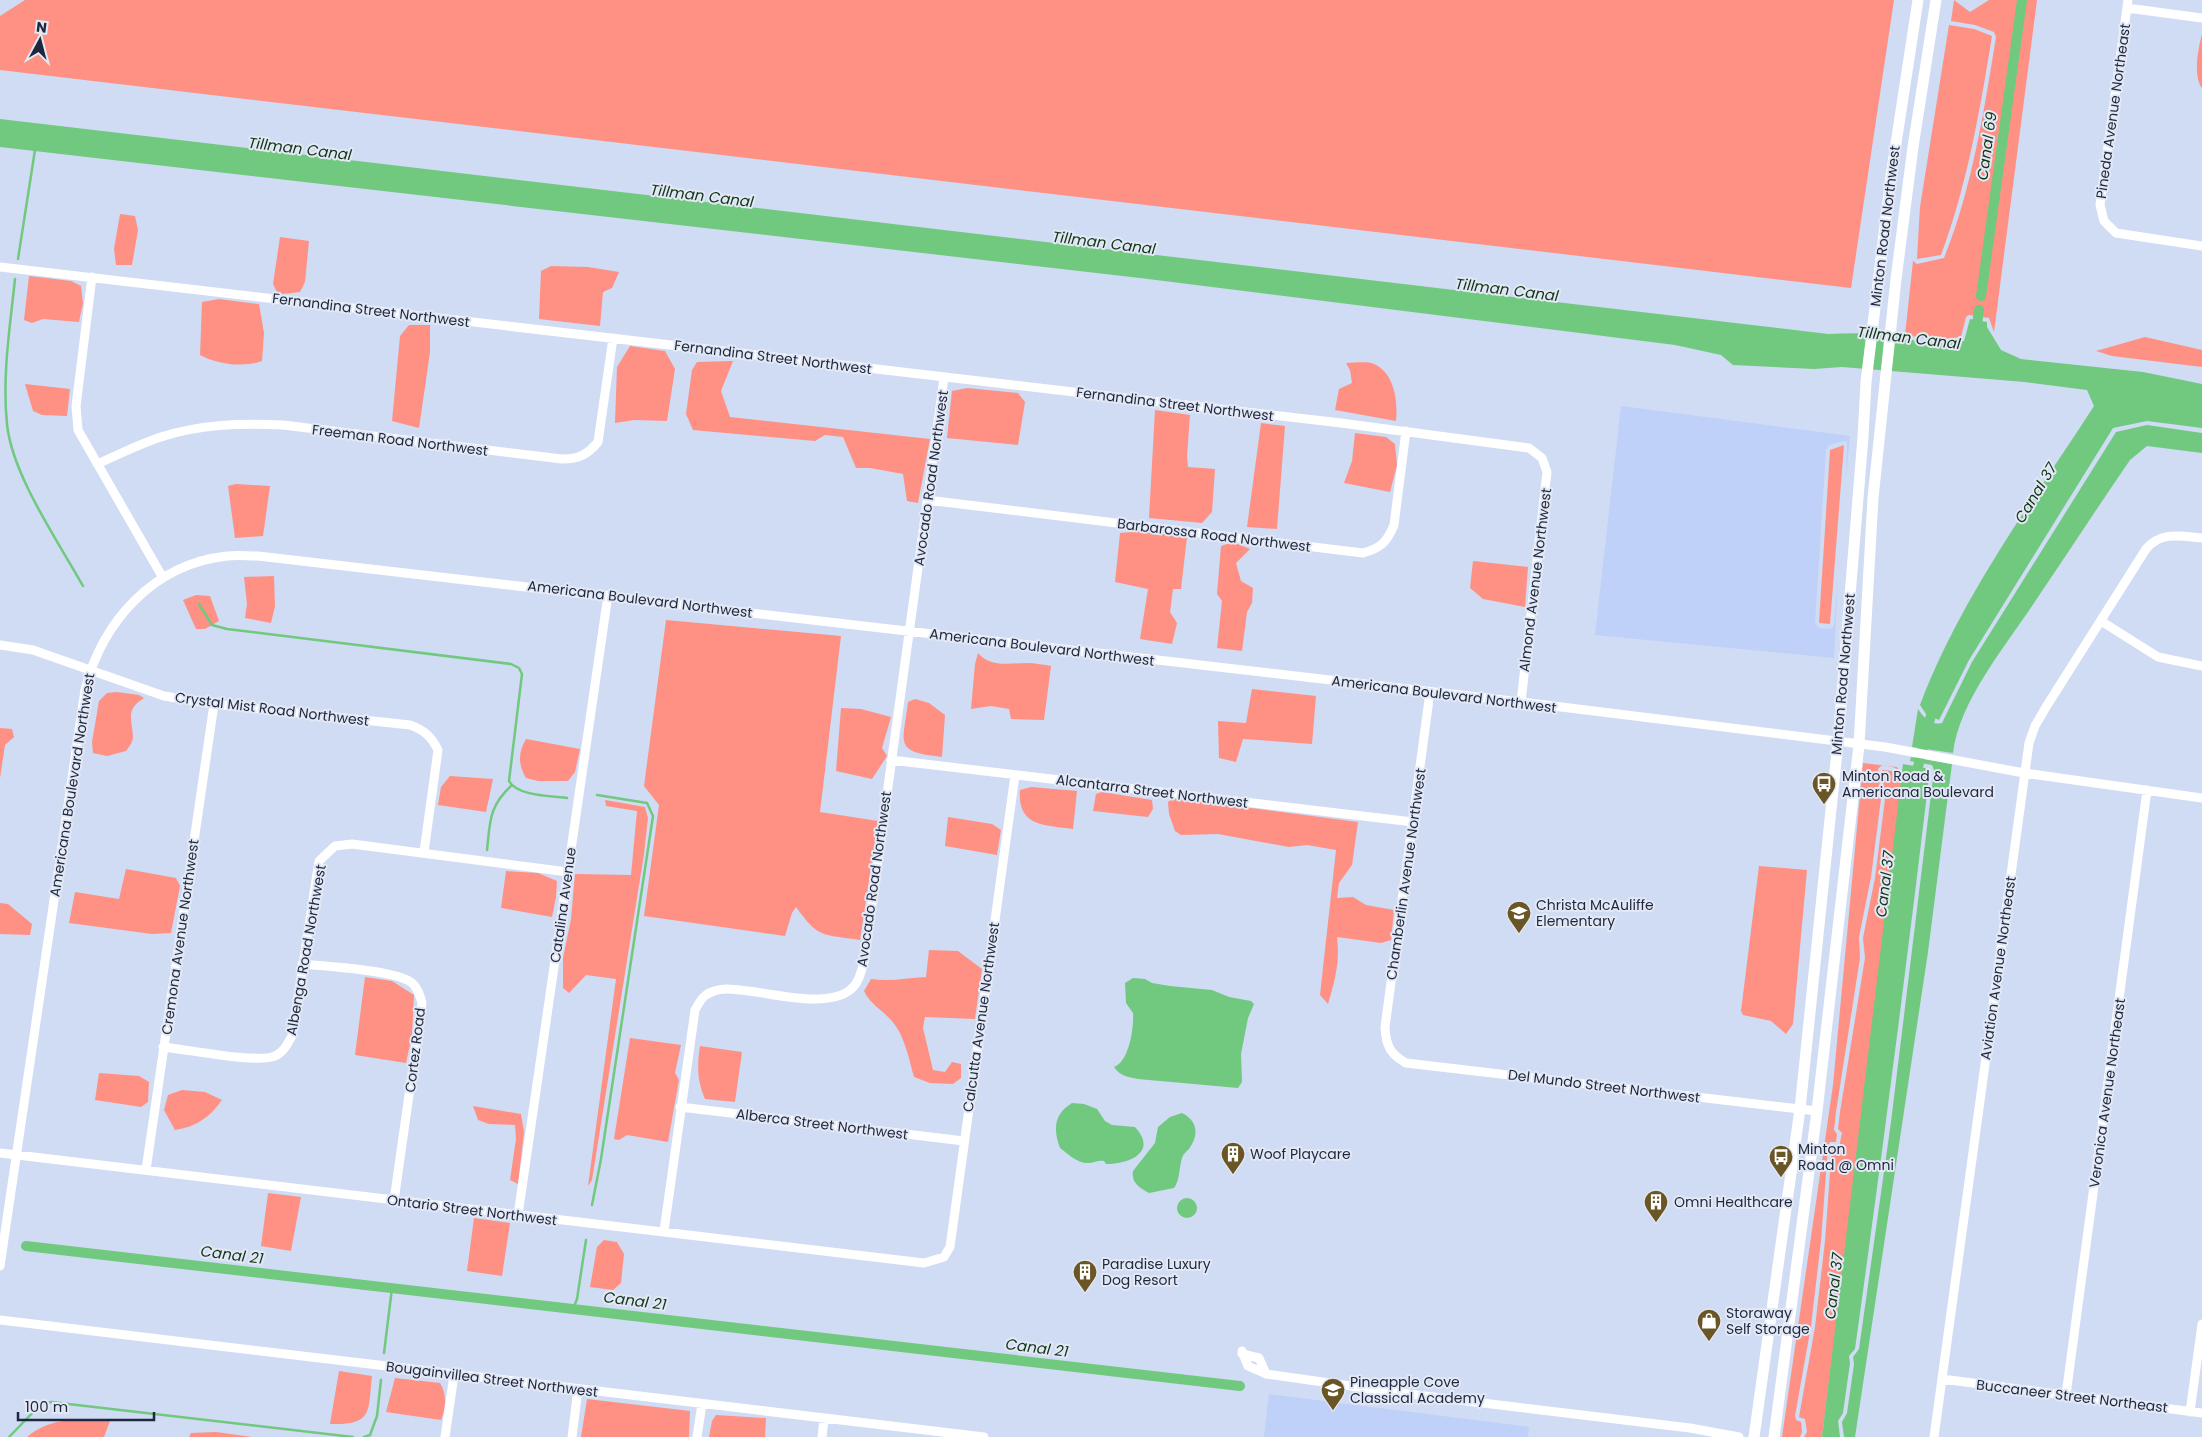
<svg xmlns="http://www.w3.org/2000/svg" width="2202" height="1437" viewBox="0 0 2202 1437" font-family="Poppins,sans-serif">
	<rect width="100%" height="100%" fill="#d0dbf4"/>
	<path fill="#bfd0f9" d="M 1621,406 L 1850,436 L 1846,477 L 1847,442 L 1844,441 L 1829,445 L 1826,450 L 1815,623 L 1819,628 L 1831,629 L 1834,626 L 1838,578 L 1834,658 L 1595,635 Z
		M 1269,1394 L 1529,1427 L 1528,1437 L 1264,1437 Z"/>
	<path fill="#fe9184" d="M 25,0 L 1894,0 L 1851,288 L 0,70 L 0,16 Z
		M 1954,0 L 1970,12 L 1989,0 L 2037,0 L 1994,332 L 1989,318 L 1969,315 L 1966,317 L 1961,337 L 1936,340 L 1905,335 L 1913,261 L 1917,264 L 1944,258 C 1972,189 1984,111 1996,37 L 1994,32 L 1975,25 L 1951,21 Z
		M 1949,25 L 1974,29 L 1992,36 C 1980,110 1967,186 1941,255 L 1917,259 L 1920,207 Z
		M 2202,34 L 2202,88 C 2193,76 2198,49 2202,34 Z
		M 120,214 L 135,216 L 138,230 L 132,265 L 116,265 L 114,249 Z
		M 280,237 L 309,241 L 305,282 L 300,292 L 283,294 L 277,292 L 273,284 Z
		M 551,266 L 588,267 L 619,272 L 612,288 L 603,292 L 600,326 L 539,319 L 541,271 Z
		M 29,276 L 71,281 L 81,286 L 83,303 L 79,322 L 43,319 L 32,323 L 24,320 Z
		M 219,299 L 259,304 L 264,333 L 262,361 C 244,368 216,364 200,355 L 202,302 Z
		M 409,325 L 430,325 L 430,352 L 419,428 L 392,421 L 400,336 Z
		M 2145,337 L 2202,350 L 2202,367 L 2112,356 L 2096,351 Z
		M 630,346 L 665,351 L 675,369 L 667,421 L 634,420 L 615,423 L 617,367 Z
		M 733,361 L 721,391 L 730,417 L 930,439 L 918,503 L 907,501 L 903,474 L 870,468 L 856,468 L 843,437 L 825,435 L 815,441 L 693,430 L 686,414 L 692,370 L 697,362 Z
		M 1346,363 C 1354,363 1367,361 1374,364 C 1395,373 1398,403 1396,421 L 1335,410 L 1339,389 L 1352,383 L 1350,370 Z
		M 25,384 L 70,389 L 67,416 L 42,415 L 33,411 Z
		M 967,388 L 1018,393 L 1025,402 L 1018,445 L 947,438 L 952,391 Z
		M 1155,410 L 1190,415 L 1187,456 L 1188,467 L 1215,469 L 1212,512 L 1202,523 L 1149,518 Z
		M 1261,423 L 1285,426 L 1277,529 L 1247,527 Z
		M 1355,433 L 1386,437 L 1395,444 L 1397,465 L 1390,492 L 1344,483 L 1352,461 Z
		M 1844,445 L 1830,624 L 1819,623 L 1830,450 Z
		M 236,484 L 270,486 L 263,536 L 235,538 L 228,486 Z
		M 1145,531 L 1187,537 L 1181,589 L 1173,589 L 1170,612 L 1177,623 L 1172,644 L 1140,639 L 1148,589 L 1115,582 L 1120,533 Z
		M 1227,544 L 1238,544 L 1250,549 L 1236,563 L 1241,581 L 1253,588 L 1252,603 L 1247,612 L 1242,651 L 1217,648 L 1222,601 L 1217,594 L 1221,546 Z
		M 1473,561 L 1528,567 L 1525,607 L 1483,599 L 1470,588 Z
		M 274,576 L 275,606 L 271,623 L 245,618 L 247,604 L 244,577 Z
		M 196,595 L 210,596 L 219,621 L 205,629 L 196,629 L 183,600 Z
		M 666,620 L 841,636 L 820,812 L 878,821 L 860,940 C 822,934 819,939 796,907 L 792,913 L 785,936 L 644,916 L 659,805 L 644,786 Z
		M 978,653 C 990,668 1012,663 1027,663 C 1035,663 1044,665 1051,666 L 1044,720 L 1011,719 L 1009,709 L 991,706 L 971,709 L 975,664 Z
		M 1252,689 L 1316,696 L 1312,744 L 1243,739 L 1236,762 L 1219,758 L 1218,721 L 1246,723 Z
		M 117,692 L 139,695 L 144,698 C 125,710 132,718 133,737 C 133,742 129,747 126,751 L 107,756 L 93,753 L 92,742 L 99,701 L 107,693 Z
		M 915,699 L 929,703 L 945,715 L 942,757 C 893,752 903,744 908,702 Z
		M 841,708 L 861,709 L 891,717 L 882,748 L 887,756 L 872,779 L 836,771 Z
		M 0,728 L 12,729 L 14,737 L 5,745 L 0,778 Z
		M 526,739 L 580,749 L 575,772 L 568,781 L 538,781 L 526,778 C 518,765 518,752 526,739 Z
		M 1863,763 L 1897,767 L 1899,770 L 1893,767 L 1882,765 L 1878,769 L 1881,799 L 1871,877 L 1859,937 L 1860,958 L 1836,1112 L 1834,1130 L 1837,1134 L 1836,1142 L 1830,1142 L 1828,1146 L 1821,1241 L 1811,1326 L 1795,1416 L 1796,1420 L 1801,1422 L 1802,1432 L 1800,1437 L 1782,1437 L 1833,1085 Z
		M 1882,770 L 1892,771 L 1902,778 L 1898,822 L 1822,1437 L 1804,1437 L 1807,1432 L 1805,1419 L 1799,1417 L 1815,1327 L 1825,1241 L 1832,1146 L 1839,1147 L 1842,1133 L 1838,1129 L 1840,1112 L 1865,958 L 1863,938 L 1875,878 L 1885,799 Z
		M 450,776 L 493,779 L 486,812 L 438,805 L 441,787 Z
		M 1031,787 L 1077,791 L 1073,829 C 1045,825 1017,827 1020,790 Z
		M 1102,792 L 1152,800 L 1153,809 L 1148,817 L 1093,811 L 1096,794 Z
		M 1174,798 L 1358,822 L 1352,865 L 1339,883 L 1337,898 L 1353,897 L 1366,905 L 1394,910 L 1391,940 L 1381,943 L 1337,937 C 1340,962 1335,981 1328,1004 L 1320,995 L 1336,850 L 1307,845 L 1289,847 L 1218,834 L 1181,835 L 1175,831 L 1169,814 L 1168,802 Z
		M 605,800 L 645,807 L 648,818 L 644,854 L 592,1180 L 588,1186 L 616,979 L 586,975 L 569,993 L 563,988 L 563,958 L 571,919 L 575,874 L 631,875 L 637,811 L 606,806 Z
		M 948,817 L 992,824 L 1001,830 L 997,855 L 945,846 Z
		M 1759,866 L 1807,870 L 1793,1024 L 1786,1034 L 1771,1021 L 1743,1015 L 1741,1011 Z
		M 126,869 L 176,878 L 180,886 L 171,933 L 152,934 L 69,923 L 75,892 L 119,899 Z
		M 506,871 L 538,873 L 557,881 L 556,897 L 552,917 L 501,908 Z
		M 0,903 L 8,904 L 32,924 L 30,935 L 0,934 Z
		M 929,950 L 958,951 L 982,969 L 975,1019 L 925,1017 L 923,1028 L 933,1070 L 945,1072 L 952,1062 L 961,1064 L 961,1078 L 953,1084 L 930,1083 L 914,1077 C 909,1058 904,1033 890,1019 C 881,1009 870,1004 864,991 L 871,979 C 890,982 907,978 926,977 Z
		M 365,977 L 392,981 L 414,995 L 412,1035 L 406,1063 L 355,1055 Z
		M 630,1038 L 681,1045 L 675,1073 L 679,1080 L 668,1142 L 627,1135 L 619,1140 L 614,1139 Z
		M 700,1046 L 742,1052 L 735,1102 L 705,1099 C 697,1080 697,1066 700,1046 Z
		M 99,1073 L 139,1076 L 149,1082 L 148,1102 L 141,1107 L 95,1100 Z
		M 182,1090 L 205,1092 L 222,1100 C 210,1117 196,1127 175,1130 L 164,1110 L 168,1095 Z
		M 473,1106 L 521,1114 L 524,1132 L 518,1184 L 510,1180 L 516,1139 L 515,1125 L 489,1124 L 478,1120 Z
		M 268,1193 L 301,1197 L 291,1251 L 261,1246 Z
		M 474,1218 L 510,1223 L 502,1276 L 467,1271 Z
		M 604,1240 L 617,1242 L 624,1254 L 621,1283 L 613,1290 L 590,1287 L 597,1247 Z
		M 339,1371 L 372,1376 C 368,1413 373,1425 330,1424 Z
		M 395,1378 L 440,1383 C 447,1394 446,1408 441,1420 L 386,1412 Z
		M 587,1399 L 690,1411 L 689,1437 L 581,1437 Z
		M 716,1415 L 766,1418 L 765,1437 L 709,1437 L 712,1421 Z
		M 96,1419 L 110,1421 L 104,1437 L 27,1437 C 49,1419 69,1420 96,1419 Z
		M 216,1432 L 252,1437 L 189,1437 L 191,1433 Z"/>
	<path fill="#70c97e" d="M 0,119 L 1828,334 C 1851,333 1876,332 1898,337 C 1924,343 1937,344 1964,341 L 1970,319 L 1987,322 L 1987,327 L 2001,350 L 2021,359 L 2143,372 L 2202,384 L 2202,428 L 2147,421 L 2113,428 L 1969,660 L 1939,720 L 1926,714 L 1920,705 C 1961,597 2032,502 2094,406 L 2087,390 L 2025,382 L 1842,367 L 1814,369 L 1733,365 L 1721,355 L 1675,345 L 1140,278 L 0,147 Z
		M 2147,425 L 2202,433 L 2202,453 L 2147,446 L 2130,460 C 2097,508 2065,557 2032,606 C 2004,648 1959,702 1953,753 L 1912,747 L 1918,709 C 1923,717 1932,726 1942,723 L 1972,662 L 2116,432 Z
		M 1911,757 L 1952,764 L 1928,952 L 1855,1437 L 1844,1437 L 1842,1422 L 1847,1413 L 1854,1364 L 1853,1357 L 1859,1349 L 1891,1122 L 1934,770 L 1932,765 L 1910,761 Z
		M 1903,764 L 1930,769 C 1907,963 1882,1156 1855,1349 L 1849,1356 L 1850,1363 L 1843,1413 L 1838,1421 L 1840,1437 L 1822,1437 Z
		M 1133,978 L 1145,979 L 1152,983 L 1170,986 L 1212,990 L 1229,997 L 1251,1001 L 1254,1004 L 1248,1018 L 1241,1054 L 1242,1082 L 1238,1088 L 1138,1079 C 1128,1077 1120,1076 1114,1067 C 1129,1062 1134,1028 1133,1013 L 1126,1003 L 1125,983 Z
		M 1072,1103 L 1084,1104 L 1097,1109 L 1105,1121 L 1112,1125 L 1135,1127 C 1158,1152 1130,1164 1106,1164 L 1104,1161 C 1098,1160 1095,1163 1089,1163 C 1078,1164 1068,1154 1060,1148 C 1053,1129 1054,1114 1072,1103 Z
		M 1182,1113 C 1198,1121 1199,1135 1189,1149 C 1186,1152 1183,1154 1182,1158 C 1179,1168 1180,1180 1174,1188 L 1149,1193 C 1140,1188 1131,1183 1133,1171 L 1155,1143 L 1158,1127 L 1170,1117 Z
		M1177 1208a10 10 0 1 1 20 0a10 10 0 1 1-20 0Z"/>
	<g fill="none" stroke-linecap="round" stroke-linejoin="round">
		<path stroke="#70c97e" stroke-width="2.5" d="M 18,259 L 35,150
			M 15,279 C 10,327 2,376 7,424 C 12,475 58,541 83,586
			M 199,604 L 212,625 L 227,629 L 511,664 L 519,668 L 522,674 L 509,781 C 517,796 551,796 567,798
			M 487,850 C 490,822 489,806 511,786
			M 592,1205 L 601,1159 L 653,816 L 647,803 L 597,795
			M 573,1309 L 577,1299 L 586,1240
			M 384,1353 L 392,1288
			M 9,1437 L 41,1404 L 51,1402 L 353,1437
			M 364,1437 L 370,1435 L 377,1416 L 381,1380"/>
		<path stroke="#70c97e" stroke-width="10" d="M 1981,296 L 2022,0
			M 1976,332 L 1979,310
			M 1915,779 L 1934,703
			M 26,1246 L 1240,1386"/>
		<path stroke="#fff" stroke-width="9" d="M 2128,0 L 2100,205 L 2104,221 L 2116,233 L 2202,246
			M 2127,8 L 2202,18
			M 0,267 L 1341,423 L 1529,448 L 1542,458 L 1547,472 L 1521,702
			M 92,277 L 76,406 L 78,430 L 163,578
			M 97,464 C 118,455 139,444 161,437 C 201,424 241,423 283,425 L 562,459 C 579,459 587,455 598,442 L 613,338
			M 927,500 L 1363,553 C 1381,548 1387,542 1394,525 L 1406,431
			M 2101,621 L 2158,657 L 2202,666
			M 0,645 L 33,650 L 164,696 L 214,704 L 410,725 C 424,730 431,736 438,750 L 424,852
			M 1430,692 L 1385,1027 C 1386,1046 1390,1054 1406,1063 L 1817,1111
			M 891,760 L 1413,822
			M 302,964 C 324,966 398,970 412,983 C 418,988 420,996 422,1003 L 394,1201
			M 163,1047 C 185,1049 258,1064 275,1056 C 284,1052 288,1043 292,1036 L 319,861 L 335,846 L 352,844 L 568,872
			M 680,1107 L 964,1141
			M 0,1153 L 924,1263 L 944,1257 L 950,1247 L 1015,775
			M 146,1170 L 214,704
			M 518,1215 L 608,595
			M 664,1231 L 695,1010 C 698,1005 701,998 706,995 C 719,986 734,989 748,991 C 776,994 827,1008 850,990 C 859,983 861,972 864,962 L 944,378
			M 0,1266 L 85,690 C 102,622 153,564 227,556 C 237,555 247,556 258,556 L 1521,702 L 1885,747 L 2024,773 L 2202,798
			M 0,1320 L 984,1437
			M 1242,1351 L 1248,1366 L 1266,1374 L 1400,1393 L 1690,1428 L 1739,1437
			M 1242,1354 L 1259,1358 L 1266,1374
			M 1942,1379 L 2202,1413
			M 2066,1395 L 2147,790
			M 2190,1412 L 2202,1324
			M 445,1437 L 454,1375
			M 572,1437 L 578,1389
			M 697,1437 L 702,1404
			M 822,1437 L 824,1419
			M 1934,1437 L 2029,743 L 2035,726 L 2046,707 L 2146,549 C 2161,531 2181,536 2202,538"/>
		<path stroke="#fff" stroke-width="11" d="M 1754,1437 L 1800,1109 L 1838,742 L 1863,437 L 1866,382 L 1891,176 L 1918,0
			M 1774,1437 L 1817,1111 L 1859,745 L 1873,498 L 1896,279 L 1913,147 L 1936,0"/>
	</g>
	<defs>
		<symbol id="bus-pin" viewBox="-11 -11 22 30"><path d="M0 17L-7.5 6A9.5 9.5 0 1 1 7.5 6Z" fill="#6a5625" stroke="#e3e8f5"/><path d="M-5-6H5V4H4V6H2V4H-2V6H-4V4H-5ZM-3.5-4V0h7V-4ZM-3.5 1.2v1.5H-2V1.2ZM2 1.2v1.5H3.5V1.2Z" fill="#fff"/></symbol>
		<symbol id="school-pin" viewBox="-11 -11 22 30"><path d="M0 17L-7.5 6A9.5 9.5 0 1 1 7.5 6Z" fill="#6a5625" stroke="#e3e8f5"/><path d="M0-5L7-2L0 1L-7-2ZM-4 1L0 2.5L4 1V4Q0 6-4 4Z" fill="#fff"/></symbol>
		<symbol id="building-pin" viewBox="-11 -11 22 30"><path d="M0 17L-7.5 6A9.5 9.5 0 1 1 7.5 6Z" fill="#6a5625" stroke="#e3e8f5"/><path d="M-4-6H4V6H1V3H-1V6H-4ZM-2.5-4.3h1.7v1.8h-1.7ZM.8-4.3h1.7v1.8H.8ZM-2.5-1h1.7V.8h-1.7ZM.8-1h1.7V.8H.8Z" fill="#fff"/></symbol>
		<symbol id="shop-pin" viewBox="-11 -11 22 30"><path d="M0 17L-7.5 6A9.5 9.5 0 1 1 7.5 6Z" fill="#6a5625" stroke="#e3e8f5"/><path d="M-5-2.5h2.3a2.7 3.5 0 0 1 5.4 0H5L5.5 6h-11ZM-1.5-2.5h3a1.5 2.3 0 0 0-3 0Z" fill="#fff"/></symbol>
	</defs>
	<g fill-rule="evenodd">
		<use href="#bus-pin" x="1810" y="770" width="28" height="38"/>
		<use href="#school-pin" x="1505" y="899" width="28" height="38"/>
		<use href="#building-pin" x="1219" y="1140" width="28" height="38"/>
		<use href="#bus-pin" x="1767" y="1143" width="28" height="38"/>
		<use href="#building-pin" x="1642" y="1188" width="28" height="38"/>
		<use href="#building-pin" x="1071" y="1258" width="28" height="38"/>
		<use href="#shop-pin" x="1695" y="1307" width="28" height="38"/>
		<use href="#school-pin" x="1319" y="1376" width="28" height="38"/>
	</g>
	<g text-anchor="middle" stroke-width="4" stroke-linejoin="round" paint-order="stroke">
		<g font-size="14" fill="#1e273e" stroke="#e3e8f5">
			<text transform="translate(2113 111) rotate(-82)" y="5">Pineda Avenue Northeast</text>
			<text transform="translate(1885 226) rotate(-83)" y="5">Minton Road Northwest</text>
			<text transform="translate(371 310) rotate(7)" y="5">Fernandina Street Northwest</text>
			<text transform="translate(773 357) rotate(7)" y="5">Fernandina Street Northwest</text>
			<text transform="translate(1175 404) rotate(7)" y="5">Fernandina Street Northwest</text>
			<text transform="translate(400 440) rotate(7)" y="5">Freeman Road Northwest</text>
			<text transform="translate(931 478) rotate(-82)" y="5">Avocado Road Northwest</text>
			<text transform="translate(1214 535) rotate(7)" y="5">Barbarossa Road Northwest</text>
			<text transform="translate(1535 580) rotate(-83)" y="5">Almond Avenue Northwest</text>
			<text transform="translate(640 599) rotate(7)" y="5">Americana Boulevard Northwest</text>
			<text transform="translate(1042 647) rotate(7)" y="5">Americana Boulevard Northwest</text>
			<text transform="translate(1843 674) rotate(-85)" y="5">Minton Road Northwest</text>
			<text transform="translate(1444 694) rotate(7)" y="5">Americana Boulevard Northwest</text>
			<text transform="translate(272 709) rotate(7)" y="5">Crystal Mist Road Northwest</text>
			<text transform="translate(72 785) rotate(-81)" y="5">Americana Boulevard Northwest</text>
			<text transform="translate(1152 791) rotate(7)" y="5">Alcantarra Street Northwest</text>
			<text transform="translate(1406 874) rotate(-82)" y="5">Chamberlin Avenue Northwest</text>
			<text transform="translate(874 879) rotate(-82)" y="5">Avocado Road Northwest</text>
			<text transform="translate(563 905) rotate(-82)" y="5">Catalina Avenue</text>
			<text transform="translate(180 937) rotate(-82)" y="5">Cremona Avenue Northwest</text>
			<text transform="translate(306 950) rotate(-80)" y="5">Albenga Road Northwest</text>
			<text transform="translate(1998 968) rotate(-82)" y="5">Aviation Avenue Northeast</text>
			<text transform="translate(981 1017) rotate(-82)" y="5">Calcutta Avenue Northwest</text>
			<text transform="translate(415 1050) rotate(-83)" y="5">Cortez Road</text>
			<text transform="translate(1604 1086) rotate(7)" y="5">Del Mundo Street Northwest</text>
			<text transform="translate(2107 1093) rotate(-82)" y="5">Veronica Avenue Northeast</text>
			<text transform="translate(822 1124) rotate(7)" y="5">Alberca Street Northwest</text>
			<text transform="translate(472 1210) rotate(7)" y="5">Ontario Street Northwest</text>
			<text transform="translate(492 1379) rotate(7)" y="5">Bougainvillea Street Northwest</text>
			<text transform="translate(2072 1396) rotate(7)" y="5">Buccaneer Street Northeast</text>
		</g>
		<g font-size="14" fill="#1e273e" stroke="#e3e8f5" text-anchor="start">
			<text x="1842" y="781">Minton Road &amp;<tspan x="1842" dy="16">Americana Boulevard</tspan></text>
			<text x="1536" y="910">Christa McAuliffe<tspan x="1536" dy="16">Elementary</tspan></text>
			<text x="1798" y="1154">Minton<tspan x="1798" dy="16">Road @ Omni</tspan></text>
			<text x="1250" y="1159">Woof Playcare</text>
			<text x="1674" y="1207">Omni Healthcare</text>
			<text x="1102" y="1269">Paradise Luxury<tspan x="1102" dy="16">Dog Resort</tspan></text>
			<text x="1726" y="1318">Storaway<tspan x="1726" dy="16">Self Storage</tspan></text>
			<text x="1350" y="1387">Pineapple Cove<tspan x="1350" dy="16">Classical Academy</tspan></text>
		</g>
		<g font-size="15" font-style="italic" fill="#103517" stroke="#e3e8f5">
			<text transform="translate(1987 146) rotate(-82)" y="5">Canal 69</text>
			<text transform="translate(300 149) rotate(7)" y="5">Tillman Canal</text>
			<text transform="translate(702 196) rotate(7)" y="5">Tillman Canal</text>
			<text transform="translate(1104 243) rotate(7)" y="5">Tillman Canal</text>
			<text transform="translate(1507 290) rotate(7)" y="5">Tillman Canal</text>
			<text transform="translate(1909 338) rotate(7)" y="5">Tillman Canal</text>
			<text transform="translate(2036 493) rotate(-59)" y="5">Canal 37</text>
			<text transform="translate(1885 884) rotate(-83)" y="5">Canal 37</text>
			<text transform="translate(232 1255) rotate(7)" y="5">Canal 21</text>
			<text transform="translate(1834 1286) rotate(-83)" y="5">Canal 37</text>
			<text transform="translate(635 1301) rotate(7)" y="5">Canal 21</text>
			<text transform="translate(1037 1348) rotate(7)" y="5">Canal 21</text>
		</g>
	</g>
	<g transform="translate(40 40) rotate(7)" stroke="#e3e8f5" stroke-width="4" paint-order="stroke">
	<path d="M0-4L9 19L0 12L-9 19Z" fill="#1e273e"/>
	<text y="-8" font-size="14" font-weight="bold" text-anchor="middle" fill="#1e273e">N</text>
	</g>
	<path d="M18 1412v8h136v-8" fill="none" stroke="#1e273e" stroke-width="2.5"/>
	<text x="25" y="1412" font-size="15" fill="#1e273e" stroke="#e3e8f5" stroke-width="4" paint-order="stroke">100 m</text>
</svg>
